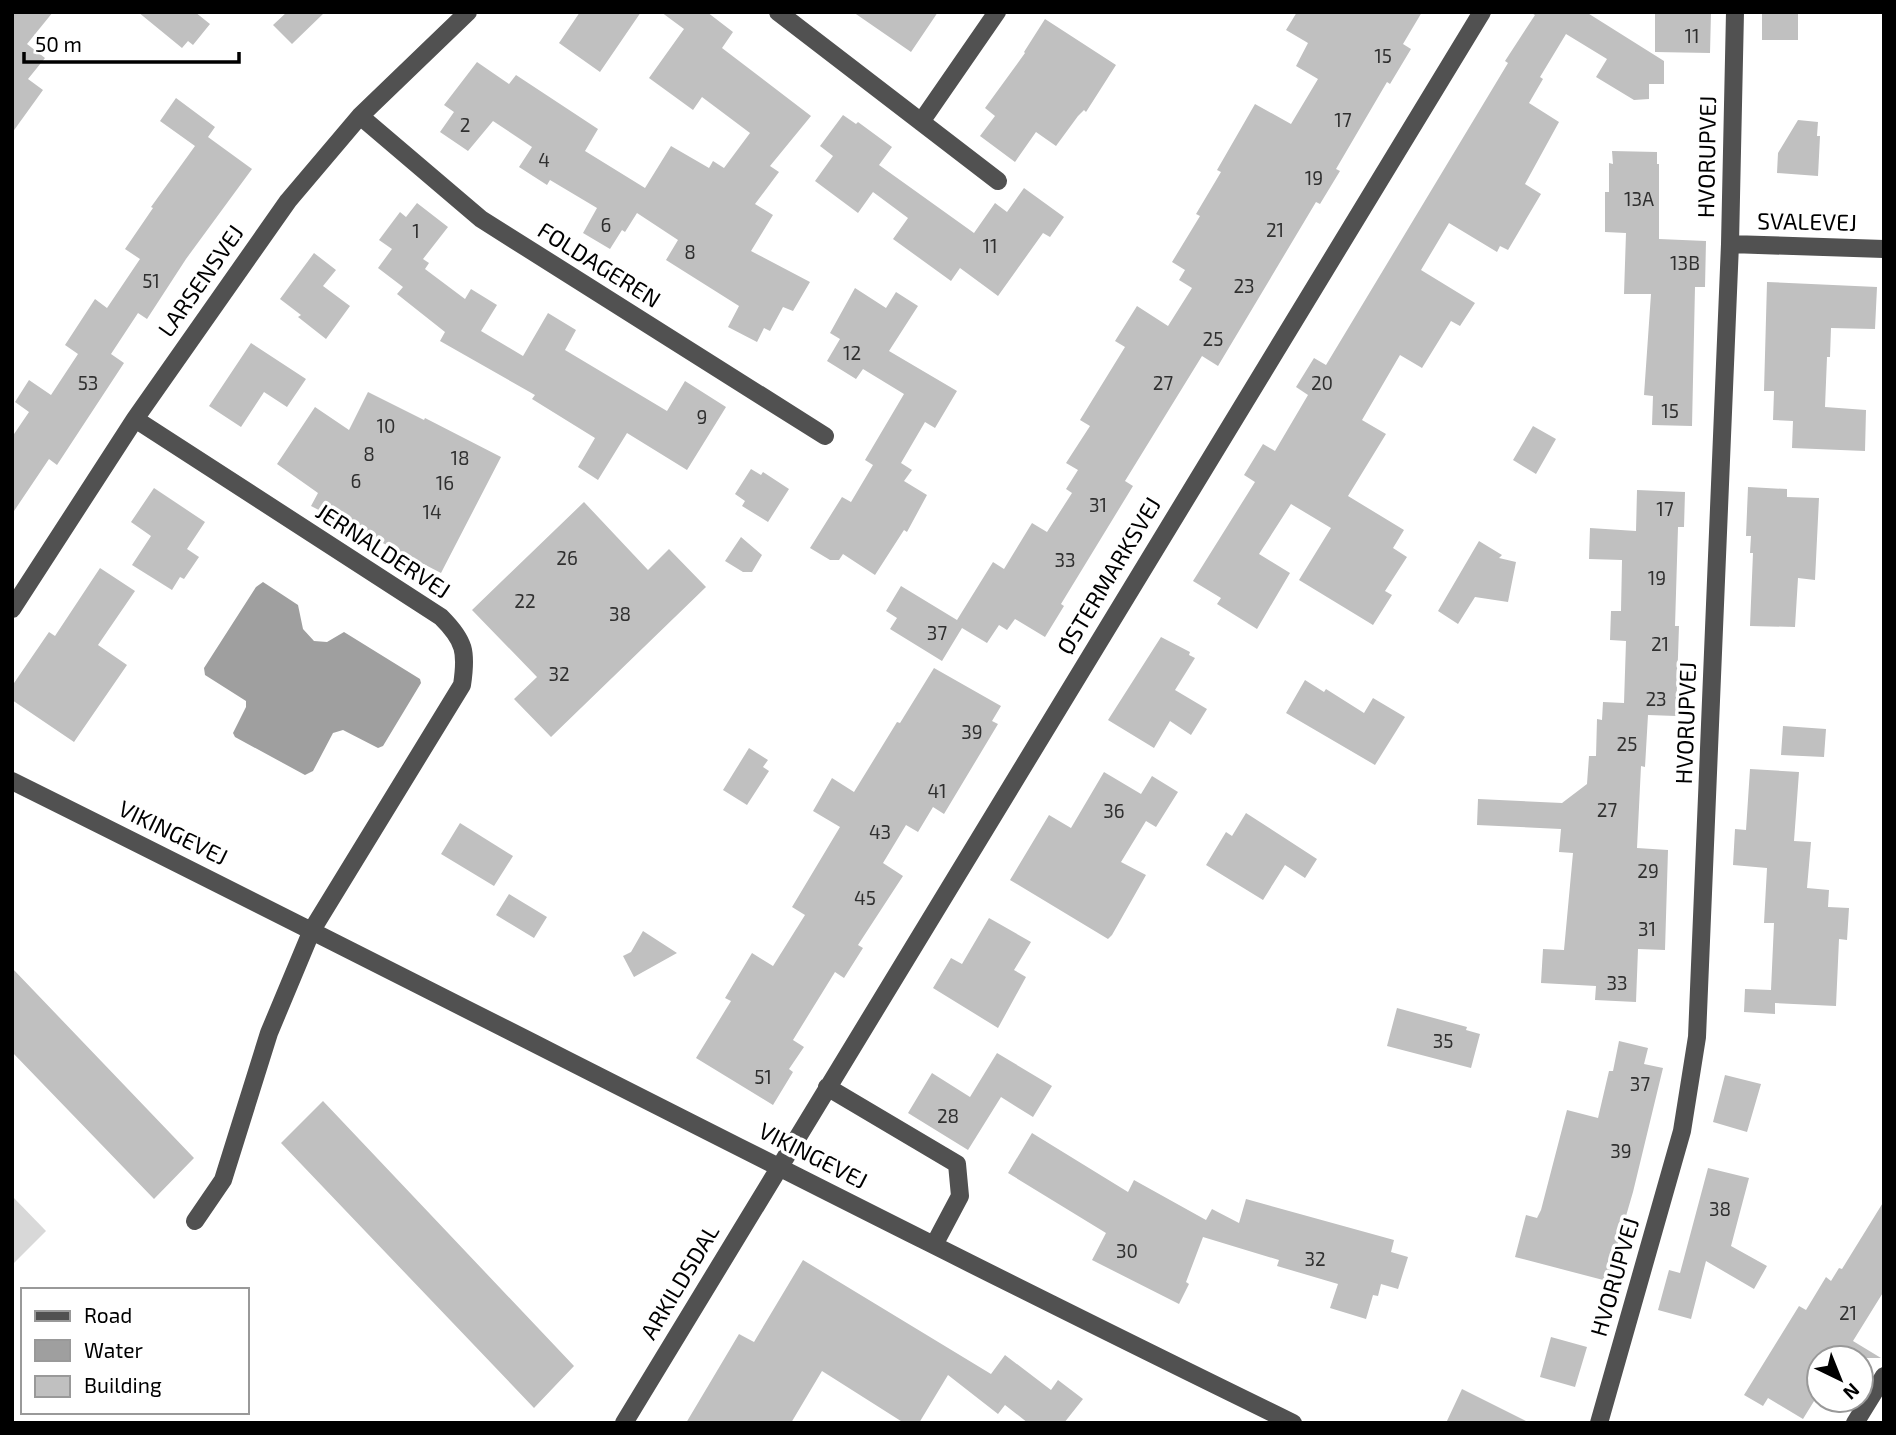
<svg xmlns="http://www.w3.org/2000/svg" width="1896" height="1435" viewBox="0 0 1896 1435" font-family="'Exo 2',sans-serif">
	<rect width="100%" height="100%" fill="#fff"/>
	<path fill="#d8d8d8" d="M 12,1196 L 46,1231 L 12,1265 Z"/>
	<path fill="#9f9f9f" d="M 263,582 L 298,605 L 303,629 L 314,641 L 327,642 L 344,632 L 420,679 L 421,683 L 383,746 L 378,748 L 343,730 L 333,733 L 313,771 L 305,775 L 235,737 L 233,733 L 246,707 L 246,701 L 205,675 L 204,668 L 256,587 Z"/>
	<path fill="#c0c0c0" d="M 12,12 L 53,12 L 27,44 L 45,58 L 28,79 L 43,90 L 12,133 Z
		M 138,12 L 195,12 L 210,24 L 193,45 L 188,41 L 182,48 Z
		M 287,12 L 325,12 L 292,44 L 273,25 Z
		M 580,12 L 641,12 L 600,72 L 559,43 Z
		M 661,12 L 707,12 L 733,32 L 722,48 L 811,116 L 770,166 L 779,172 L 755,204 L 773,215 L 751,251 L 810,282 L 793,311 L 783,307 L 770,331 L 764,328 L 757,342 L 728,327 L 739,306 L 666,260 L 678,240 L 637,213 L 625,232 L 622,230 L 610,249 L 583,233 L 597,208 L 550,180 L 547,185 L 519,167 L 532,147 L 493,121 L 468,151 L 440,132 L 454,112 L 444,105 L 477,62 L 509,84 L 516,75 L 598,129 L 585,151 L 645,188 L 671,146 L 709,168 L 713,161 L 724,168 L 750,133 L 702,97 L 693,110 L 649,78 L 684,29 Z
		M 853,12 L 938,12 L 911,52 Z
		M 1297,12 L 1422,12 L 1403,44 L 1411,49 L 1390,84 L 1387,82 L 1336,169 L 1340,171 L 1320,204 L 1316,202 L 1218,366 L 1202,356 L 1125,481 L 1133,486 L 1061,604 L 1064,606 L 1045,637 L 1015,619 L 1007,630 L 999,625 L 987,643 L 962,628 L 942,661 L 890,629 L 897,618 L 886,611 L 901,586 L 957,620 L 993,562 L 1004,569 L 1032,523 L 1047,532 L 1072,493 L 1066,489 L 1078,470 L 1066,463 L 1090,426 L 1080,420 L 1125,347 L 1115,341 L 1137,306 L 1168,326 L 1192,288 L 1179,280 L 1185,270 L 1172,262 L 1200,216 L 1196,214 L 1221,172 L 1217,170 L 1255,104 L 1291,124 L 1318,79 L 1296,66 L 1308,43 L 1286,30 Z
		M 1530,12 L 1586,12 L 1664,61 L 1664,84 L 1649,84 L 1649,99 L 1634,100 L 1596,77 L 1607,59 L 1566,34 L 1540,77 L 1543,79 L 1529,103 L 1559,122 L 1525,184 L 1541,194 L 1508,250 L 1500,246 L 1497,252 L 1449,223 L 1421,270 L 1475,303 L 1460,326 L 1451,321 L 1422,368 L 1400,355 L 1362,420 L 1386,434 L 1348,496 L 1404,530 L 1393,548 L 1407,557 L 1385,591 L 1392,595 L 1373,625 L 1299,580 L 1331,528 L 1291,504 L 1259,554 L 1290,573 L 1257,629 L 1217,604 L 1221,598 L 1193,581 L 1255,482 L 1244,475 L 1263,444 L 1275,451 L 1308,395 L 1296,387 L 1314,358 L 1326,365 L 1508,63 L 1505,61 L 1535,15 Z
		M 1655,12 L 1711,12 L 1710,53 L 1655,52 Z
		M 1762,12 L 1798,12 L 1798,40 L 1762,40 Z
		M 1045,19 L 1116,65 L 1086,112 L 1084,110 L 1078,116 L 1056,146 L 1036,132 L 1015,162 L 980,136 L 995,116 L 985,108 L 1025,53 L 1024,52 Z
		M 176,98 L 215,127 L 208,137 L 252,169 L 186,259 L 147,319 L 138,313 L 111,354 L 124,363 L 57,465 L 49,459 L 12,514 L 12,437 L 29,412 L 15,402 L 29,380 L 51,395 L 78,354 L 65,345 L 95,299 L 107,308 L 140,259 L 125,249 L 153,208 L 151,207 L 195,146 L 160,121 Z
		M 843,115 L 856,124 L 858,122 L 892,147 L 879,165 L 974,233 L 995,203 L 1007,212 L 1024,188 L 1064,217 L 1050,237 L 1043,233 L 998,296 L 960,268 L 951,281 L 893,239 L 908,218 L 873,192 L 858,213 L 815,181 L 833,156 L 820,146 Z
		M 1798,120 L 1818,122 L 1817,136 L 1820,136 L 1818,176 L 1777,173 L 1778,153 Z
		M 1612,151 L 1657,152 L 1657,164 L 1659,164 L 1659,239 L 1706,241 L 1705,287 L 1695,287 L 1692,426 L 1652,425 L 1653,396 L 1644,395 L 1651,294 L 1624,294 L 1626,233 L 1605,232 L 1605,192 L 1609,192 L 1609,163 L 1613,164 Z
		M 417,203 L 448,227 L 423,259 L 429,263 L 425,269 L 465,299 L 471,289 L 497,305 L 481,331 L 523,356 L 548,313 L 576,330 L 565,350 L 667,411 L 685,381 L 726,407 L 687,470 L 627,433 L 598,480 L 578,467 L 595,438 L 532,399 L 535,395 L 440,341 L 445,332 L 397,294 L 403,287 L 378,268 L 392,249 L 379,240 L 400,212 L 406,217 Z
		M 314,253 L 336,270 L 323,286 L 350,306 L 326,339 L 298,317 L 301,315 L 280,299 Z
		M 1767,282 L 1877,287 L 1875,329 L 1831,328 L 1830,357 L 1827,357 L 1825,407 L 1866,410 L 1865,451 L 1792,448 L 1793,421 L 1773,420 L 1774,391 L 1764,391 Z
		M 855,288 L 886,308 L 896,292 L 918,306 L 889,351 L 957,391 L 935,428 L 925,422 L 901,463 L 912,470 L 904,481 L 927,495 L 907,532 L 904,530 L 875,575 L 843,554 L 839,560 L 830,560 L 810,548 L 842,497 L 851,502 L 873,465 L 865,460 L 904,394 L 863,369 L 856,379 L 827,361 L 840,339 L 830,333 Z
		M 251,343 L 306,379 L 287,407 L 264,392 L 241,427 L 209,406 Z
		M 368,392 L 424,420 L 425,418 L 501,457 L 441,573 L 311,506 L 318,493 L 277,464 L 315,407 L 349,430 Z
		M 1533,426 L 1556,439 L 1536,474 L 1513,460 Z
		M 751,469 L 761,475 L 763,472 L 789,489 L 768,522 L 742,506 L 745,501 L 735,494 Z
		M 1748,487 L 1787,489 L 1787,497 L 1819,498 L 1815,580 L 1798,578 L 1795,627 L 1750,626 L 1753,553 L 1750,553 L 1751,536 L 1746,536 Z
		M 154,488 L 205,522 L 187,549 L 199,557 L 184,579 L 180,577 L 172,590 L 132,565 L 151,536 L 131,522 Z
		M 1637,490 L 1685,492 L 1684,527 L 1678,527 L 1675,626 L 1679,626 L 1676,716 L 1648,715 L 1645,767 L 1641,766 L 1637,848 L 1668,850 L 1665,950 L 1638,949 L 1636,1002 L 1595,1000 L 1596,986 L 1541,983 L 1543,949 L 1564,950 L 1573,853 L 1559,852 L 1561,829 L 1477,825 L 1478,799 L 1562,803 L 1587,784 L 1589,756 L 1596,756 L 1597,719 L 1602,720 L 1603,702 L 1624,703 L 1626,641 L 1610,640 L 1611,611 L 1621,611 L 1622,560 L 1589,559 L 1590,528 L 1636,531 Z
		M 584,502 L 648,570 L 669,549 L 706,587 L 551,737 L 514,699 L 537,677 L 472,610 Z
		M 741,537 L 762,555 L 752,572 L 743,572 L 725,561 Z
		M 1479,541 L 1502,555 L 1499,558 L 1516,562 L 1508,602 L 1475,597 L 1458,624 L 1438,611 Z
		M 100,568 L 135,591 L 98,645 L 127,665 L 74,742 L 12,700 L 12,686 L 49,632 L 55,636 Z
		M 1161,637 L 1190,652 L 1189,655 L 1195,658 L 1175,690 L 1207,709 L 1191,735 L 1170,721 L 1154,748 L 1108,720 Z
		M 934,668 L 1001,706 L 992,721 L 998,724 L 944,814 L 933,807 L 918,832 L 906,825 L 883,863 L 903,876 L 858,945 L 863,948 L 844,978 L 835,972 L 793,1040 L 804,1047 L 789,1069 L 793,1072 L 773,1105 L 696,1058 L 731,1001 L 725,998 L 752,953 L 773,966 L 805,915 L 792,907 L 840,827 L 813,811 L 832,778 L 854,792 L 897,722 L 900,723 Z
		M 1305,680 L 1324,692 L 1326,689 L 1364,713 L 1373,698 L 1405,717 L 1375,765 L 1286,713 Z
		M 1783,726 L 1826,729 L 1824,757 L 1781,755 Z
		M 749,748 L 768,760 L 763,767 L 769,771 L 747,805 L 723,790 Z
		M 1750,769 L 1799,772 L 1794,841 L 1811,842 L 1807,888 L 1829,890 L 1828,907 L 1849,908 L 1847,940 L 1839,939 L 1836,1006 L 1775,1003 L 1775,1014 L 1744,1012 L 1745,989 L 1771,990 L 1774,923 L 1764,923 L 1767,868 L 1733,865 L 1735,829 L 1746,830 Z
		M 1104,772 L 1141,794 L 1152,776 L 1178,792 L 1156,827 L 1146,821 L 1121,862 L 1146,875 L 1112,935 L 1108,939 L 1010,880 L 1049,815 L 1071,828 Z
		M 1246,813 L 1317,859 L 1305,878 L 1285,865 L 1263,900 L 1206,865 L 1226,832 L 1232,836 Z
		M 460,823 L 513,856 L 494,886 L 441,854 Z
		M 509,894 L 547,917 L 534,938 L 496,915 Z
		M 989,918 L 1031,942 L 1014,970 L 1026,977 L 998,1028 L 933,988 L 951,958 L 962,964 Z
		M 643,931 L 677,953 L 634,977 L 623,956 L 631,952 Z
		M 12,968 L 194,1158 L 154,1199 L 12,1052 Z
		M 1397,1008 L 1467,1027 L 1466,1030 L 1480,1034 L 1471,1068 L 1387,1046 Z
		M 1619,1041 L 1648,1048 L 1644,1064 L 1663,1068 L 1633,1192 L 1607,1281 L 1515,1257 L 1526,1215 L 1537,1218 L 1541,1210 L 1567,1110 L 1598,1118 L 1609,1071 L 1613,1071 Z
		M 997,1053 L 1052,1086 L 1033,1117 L 1001,1097 L 968,1150 L 908,1113 L 932,1073 L 970,1097 Z
		M 1725,1075 L 1761,1084 L 1747,1132 L 1713,1122 Z
		M 323,1101 L 574,1366 L 534,1408 L 281,1143 Z
		M 1032,1133 L 1128,1192 L 1134,1180 L 1206,1220 L 1212,1209 L 1239,1223 L 1246,1199 L 1394,1240 L 1391,1252 L 1408,1257 L 1398,1289 L 1381,1284 L 1378,1296 L 1373,1295 L 1366,1319 L 1330,1308 L 1338,1284 L 1277,1266 L 1279,1260 L 1203,1237 L 1186,1282 L 1189,1284 L 1179,1304 L 1092,1260 L 1106,1233 L 1008,1173 Z
		M 1708,1168 L 1749,1178 L 1731,1246 L 1767,1266 L 1754,1289 L 1706,1261 L 1691,1319 L 1658,1310 L 1669,1270 L 1680,1273 Z
		M 1884,1201 L 1884,1291 L 1853,1341 L 1881,1358 L 1819,1358 L 1819,1393 L 1803,1419 L 1768,1398 L 1763,1406 L 1744,1395 L 1799,1306 L 1806,1310 L 1826,1277 L 1831,1281 L 1839,1268 L 1842,1269 Z
		M 803,1260 L 991,1374 L 1005,1355 L 1051,1390 L 1058,1380 L 1083,1399 L 1064,1423 L 1028,1423 L 1005,1405 L 998,1414 L 948,1375 L 919,1423 L 904,1423 L 822,1371 L 791,1423 L 686,1423 L 739,1334 L 754,1342 Z
		M 1551,1337 L 1587,1347 L 1575,1387 L 1540,1377 Z
		M 1462,1389 L 1530,1423 L 1446,1423 Z"/>
	<g fill="none" stroke-linecap="round" stroke-linejoin="round">
		<path stroke="#515151" stroke-width="18" d="M 778,12 L 998,181
			M 360,116 L 481,219 L 825,436
			M 921,122 L 997,12
			M 1730,244 L 1884,249
			M 135,419 L 441,617 C 465,641 467,652 462,685 L 312,930 L 269,1033 L 223,1180 L 195,1221
			M 12,609 L 135,419 L 288,201 L 360,116 L 468,12
			M 12,781 C 440,993 864,1214 1293,1423
			M 827,1087 L 957,1164 L 960,1196 L 934,1245
			M 624,1423 L 1482,12
			M 1599,1423 L 1682,1131 L 1697,1037 L 1730,244 L 1735,12
			M 1855,1423 L 1884,1376"/>
	</g>
	<g text-anchor="middle" stroke-width="7" stroke-linejoin="round" paint-order="stroke">
		<g font-size="19" fill="#303030">
			<text x="1692" y="43">11</text>
			<text x="1383" y="63">15</text>
			<text x="1343" y="127">17</text>
			<text x="465" y="132">2</text>
			<text x="544" y="167">4</text>
			<text x="1314" y="185">19</text>
			<text x="1639" y="206">13A</text>
			<text x="606" y="232">6</text>
			<text x="1275" y="237">21</text>
			<text x="416" y="238">1</text>
			<text x="990" y="253">11</text>
			<text x="690" y="259">8</text>
			<text x="1685" y="270">13B</text>
			<text x="151" y="288">51</text>
			<text x="1244" y="293">23</text>
			<text x="1213" y="346">25</text>
			<text x="852" y="360">12</text>
			<text x="88" y="390">53</text>
			<text x="1163" y="390">27</text>
			<text x="1322" y="390">20</text>
			<text x="1670" y="418">15</text>
			<text x="702" y="424">9</text>
			<text x="386" y="433">10</text>
			<text x="369" y="461">8</text>
			<text x="460" y="465">18</text>
			<text x="356" y="488">6</text>
			<text x="445" y="490">16</text>
			<text x="1098" y="512">31</text>
			<text x="1665" y="516">17</text>
			<text x="432" y="519">14</text>
			<text x="567" y="565">26</text>
			<text x="1065" y="567">33</text>
			<text x="1657" y="585">19</text>
			<text x="525" y="608">22</text>
			<text x="620" y="621">38</text>
			<text x="937" y="640">37</text>
			<text x="1660" y="651">21</text>
			<text x="559" y="681">32</text>
			<text x="1656" y="706">23</text>
			<text x="972" y="739">39</text>
			<text x="1627" y="751">25</text>
			<text x="937" y="798">41</text>
			<text x="1607" y="817">27</text>
			<text x="1114" y="818">36</text>
			<text x="880" y="839">43</text>
			<text x="1648" y="878">29</text>
			<text x="865" y="905">45</text>
			<text x="1647" y="936">31</text>
			<text x="1617" y="990">33</text>
			<text x="1443" y="1048">35</text>
			<text x="763" y="1084">51</text>
			<text x="1640" y="1091">37</text>
			<text x="948" y="1123">28</text>
			<text x="1621" y="1158">39</text>
			<text x="1720" y="1216">38</text>
			<text x="1127" y="1258">30</text>
			<text x="1315" y="1266">32</text>
			<text x="1848" y="1320">21</text>
		</g>
		<g font-size="23" fill="#000" stroke="#fff">
			<text transform="translate(1707 157) rotate(-89)" y="8">HVORUPVEJ</text>
			<text transform="translate(1807 222) rotate(1)" y="8">SVALEVEJ</text>
			<text transform="translate(599 265) rotate(32)" y="8">FOLDAGEREN</text>
			<text transform="translate(201 281) rotate(-55)" y="8">LARSENSVEJ</text>
			<text transform="translate(383 551) rotate(33)" y="8">JERNALDERVEJ</text>
			<text transform="translate(1109 576) rotate(-59)" y="8">ØSTERMARKSVEJ</text>
			<text transform="translate(1686 723) rotate(-88)" y="8">HVORUPVEJ</text>
			<text transform="translate(173 833) rotate(26)" y="8">VIKINGEVEJ</text>
			<text transform="translate(813 1156) rotate(27)" y="8">VIKINGEVEJ</text>
			<text transform="translate(1615 1277) rotate(-74)" y="8">HVORUPVEJ</text>
			<text transform="translate(680 1282) rotate(-59)" y="8">ARKILDSDAL</text>
		</g>
	</g>
	<rect width="1896" height="1435" fill="none" stroke="#000000" stroke-width="28"/>
	<rect x="21" y="1288" width="228" height="126" fill="#ffffff" stroke="#999999" stroke-width="2"/>
	<rect x="35" y="1311" width="35" height="10" fill="#515151" stroke="#999999" stroke-width="2"/>
	<text x="84" y="1323" font-size="21" fill="#000000">Road</text>
	<rect x="35" y="1340" width="35" height="21" fill="#9f9f9f" stroke="#999999" stroke-width="2"/>
	<text x="84" y="1358" font-size="21" fill="#000000">Water</text>
	<rect x="35" y="1376" width="35" height="21" fill="#c0c0c0" stroke="#999999" stroke-width="2"/>
	<text x="84" y="1393" font-size="21" fill="#000000">Building</text>
	<g transform="translate(1840 1379) rotate(137)"><circle r="33" fill="#ffffff" stroke="#999999" stroke-width="2"/>
	<path d="M0-5L12 26L0 18L-12 26Z" fill="#000000"/>
	<text y="-10" font-size="19" font-weight="bold" text-anchor="middle" fill="#000000">N</text>
	</g>
	<path d="M24 52v10h215v-10" fill="none" stroke="#000000" stroke-width="3.5"/>
	<text x="35" y="52" font-size="21" fill="#000000" stroke="#ffffff" stroke-width="5" paint-order="stroke">50 m</text>
</svg>
